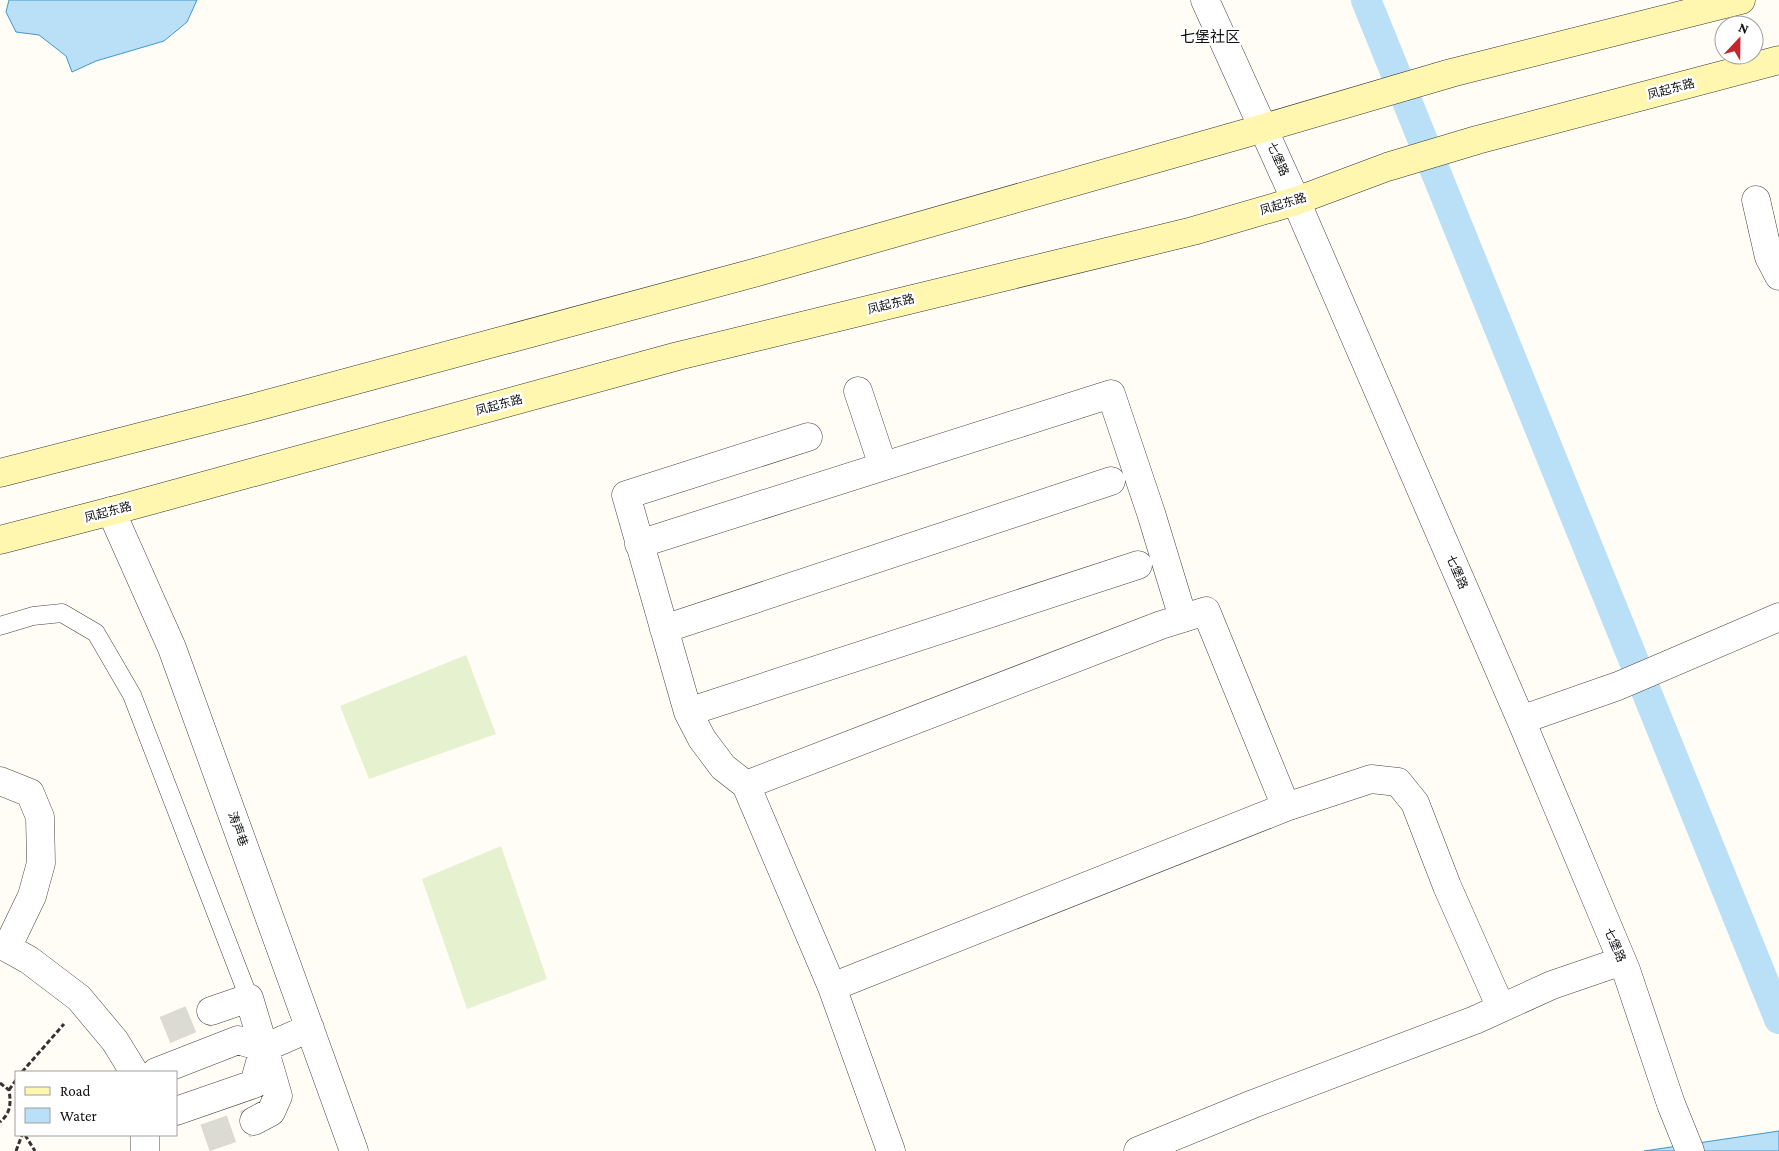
<svg xmlns="http://www.w3.org/2000/svg" width="1779" height="1151" viewBox="0 0 1779 1151" font-family="'Crimson Pro','Noto Sans SC',serif">
	<rect width="100%" height="100%" fill="#fffdf5"/>
	<path fill="#e6f2cf" d="M 466,655 L 496,734 L 369,779 L 340,706 Z
		M 501,846 L 547,979 L 467,1009 L 422,879 Z"/>
	<path fill="#b9e0f7" stroke="#3f96cf" d="M 9,0 L 197,0 L 187,22 L 164,41 L 96,61 L 72,72 L 66,56 L 39,35 L 16,32 L 6,12 Z
		M 1779,1131 L 1779,1151 L 1644,1151 Z"/>
	<g fill="none" stroke-linecap="round" stroke-linejoin="round">
		<path stroke="#b9e0f7" stroke-width="30" d="M 1366,0 L 1779,1019"/>
		<path stroke="#dbdad3" stroke-width="28" stroke-dasharray="28 14" stroke-linecap="butt" d="M 165,1030 L 211,1011
			M 205,1138 L 254,1121"/>
		<defs>
			<path id="service" d="M 0,626 L 33,616 L 62,613 L 96,633 L 132,695 L 249,998"/>
			<path id="minor" d="M 1205,0 L 1296,201 L 1521,720 L 1626,970 L 1671,1104 L 1690,1151
				M 1756,200 L 1769,257 L 1779,276
				M 858,391 L 883,466
				M 808,437 L 626,495 L 688,712 L 702,739 L 723,767 L 746,785 L 832,987 L 891,1151
				M 111,511 L 172,648 L 354,1151
				M 639,544 L 1111,394 L 1151,513 L 1183,618
				M 664,629 L 1111,481
				M 688,712 L 1138,565
				M 1521,720 L 1618,686 L 1779,617
				M 0,781 L 30,793 L 40,817 L 41,863 L 32,896 L 7,948
				M 746,785 L 1161,625 L 1206,611 L 1286,807 L 1371,779 L 1398,782 L 1415,803 L 1447,886 L 1501,1008
				M 0,944 L 29,960 L 79,998 L 115,1041 L 134,1072
				M 832,987 L 1286,807
				M 156,1072 L 238,1040 L 264,1048
				M 176,1111 L 254,1084 L 264,1048 L 249,998 L 211,1011
				M 254,1121 L 271,1112 L 278,1096 L 264,1048 L 310,1028
				M 145,1151 L 145,1135
				M 1138,1151 L 1253,1104 L 1475,1020 L 1552,985 L 1622,961"/>
			<path id="secondary" d="M 0,473 L 256,407 L 761,271 L 1264,128 L 1451,73 L 1741,0
				M 0,540 L 123,508 L 678,356 L 1193,231 L 1296,201 L 1387,167 L 1477,140 L 1779,60"/>
		</defs>
		<use href="#service" stroke="#444" stroke-width="19"/>
		<use href="#minor" stroke="#444" stroke-width="29"/>
		<use href="#secondary" stroke="#333" stroke-width="29"/>
		<path stroke="#333" stroke-width="3" stroke-dasharray="5 2.5" stroke-linecap="butt" d="M 22,1072 L 64,1024
			M 0,1083 L 9,1090 C 11,1103 11,1113 0,1122
			M 9,1090 L 16,1080
			M 25,1135 L 35,1151
			M 16,1151 L 22,1135"/>
		<use href="#service" stroke="#fff" stroke-width="18"/>
		<use href="#minor" stroke="#fff" stroke-width="28"/>
		<use href="#secondary" stroke="#fff6b0" stroke-width="28"/>
	</g>
	<g text-anchor="middle" stroke-width="5" stroke-linejoin="round" paint-order="stroke">
		<g font-size="12" fill="#111" stroke="#fff">
			<text transform="translate(1671 89) rotate(-15)" y="4">凤起东路</text>
			<text transform="translate(1278 159) rotate(66)" y="4">七堡路</text>
			<text transform="translate(1283 204) rotate(-17)" y="4">凤起东路</text>
			<text transform="translate(891 304) rotate(-14)" y="4">凤起东路</text>
			<text transform="translate(499 405) rotate(-15)" y="4">凤起东路</text>
			<text transform="translate(108 512) rotate(-15)" y="4">凤起东路</text>
			<text transform="translate(1457 572) rotate(67)" y="4">七堡路</text>
			<text transform="translate(238 829) rotate(70)" y="4">涛声巷</text>
			<text transform="translate(1615 945) rotate(67)" y="4">七堡路</text>
		</g>
		<g font-size="15" fill="#111" stroke="#fff">
			<text x="1210" y="42">七堡社区</text>
		</g>
	</g>
	<rect x="15" y="1071" width="162" height="65" fill="#ffffff" stroke="#a0a0a0"/>
	<rect x="25" y="1087" width="25" height="8" fill="#fff6b0" stroke="#a0a0a0"/>
	<text x="60" y="1096" font-size="15" fill="#111111">Road</text>
	<rect x="25" y="1108" width="25" height="15" fill="#b9e0f7" stroke="#a0a0a0"/>
	<text x="60" y="1121" font-size="15" fill="#111111">Water</text>
	<g transform="translate(1739 40) rotate(22)"><circle r="24" fill="#ffffff" stroke="#a0a0a0"/>
	<path d="M0-4L9 19L0 12L-9 19Z" fill="#c4262e"/>
	<text y="-8" font-size="14" font-weight="bold" text-anchor="middle" fill="#111111">N</text>
	</g>
</svg>
